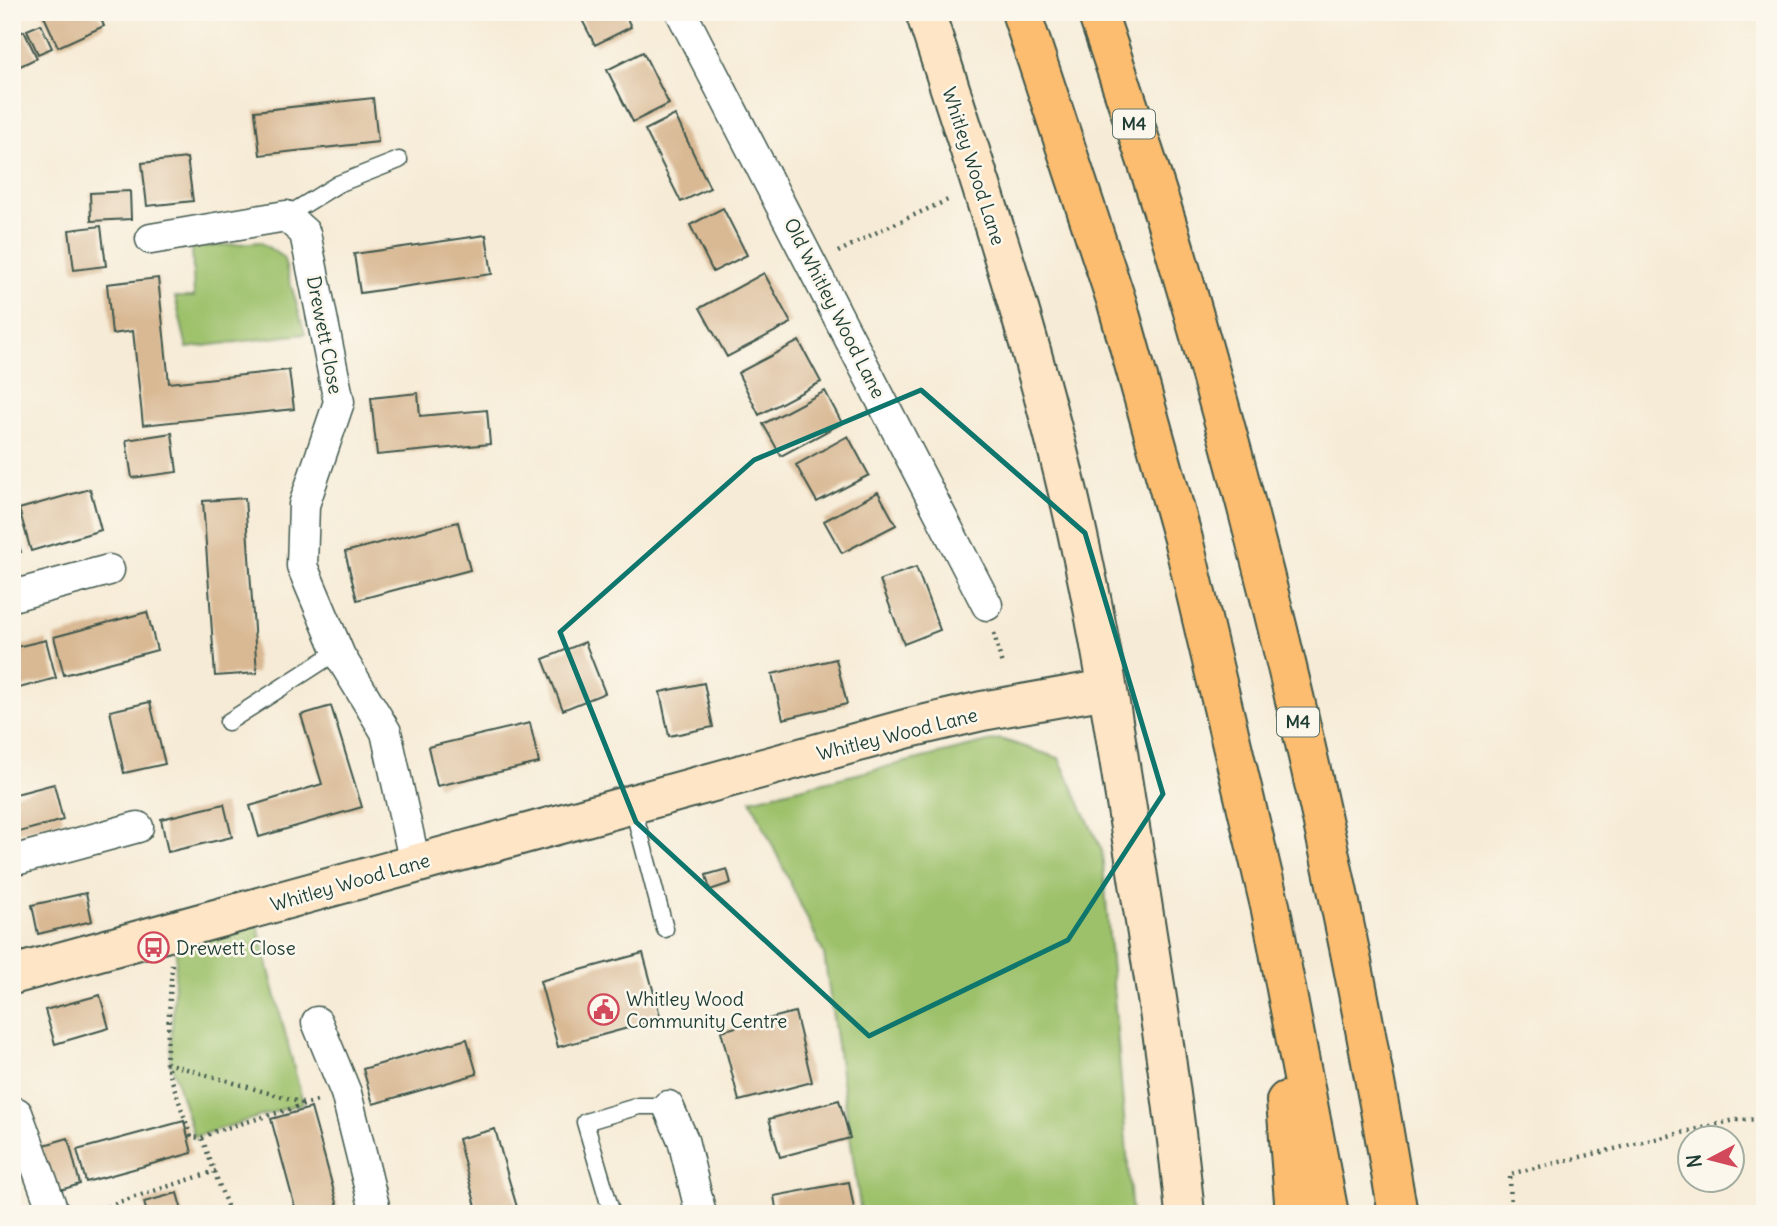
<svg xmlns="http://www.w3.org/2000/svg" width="1777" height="1226" viewBox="0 0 1777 1226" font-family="Delius,sans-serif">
	<rect width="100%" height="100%" fill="#fbf7ec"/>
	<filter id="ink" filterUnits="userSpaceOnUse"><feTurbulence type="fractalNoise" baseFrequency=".0143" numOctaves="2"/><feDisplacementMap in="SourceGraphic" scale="14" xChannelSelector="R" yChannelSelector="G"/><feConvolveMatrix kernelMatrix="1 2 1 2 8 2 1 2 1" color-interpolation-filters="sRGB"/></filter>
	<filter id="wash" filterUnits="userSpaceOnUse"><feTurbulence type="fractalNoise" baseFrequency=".00686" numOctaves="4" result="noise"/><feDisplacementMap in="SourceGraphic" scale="28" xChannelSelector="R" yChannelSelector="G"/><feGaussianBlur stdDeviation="1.57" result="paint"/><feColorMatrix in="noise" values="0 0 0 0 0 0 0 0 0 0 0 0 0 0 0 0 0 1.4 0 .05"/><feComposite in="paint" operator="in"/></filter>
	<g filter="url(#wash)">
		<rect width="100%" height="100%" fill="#f6ebd6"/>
		<path fill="#9dc16b" stroke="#5e7f50" stroke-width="2" d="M 260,242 L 283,257 L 305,334 L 187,348 L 175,297 L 194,297 L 192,248 Z
			M 1000,739 L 1059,758 L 1102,851 L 1132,1214 L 861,1214 L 824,954 L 751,800 Z
			M 257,923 L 303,1103 L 194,1137 L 170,1060 L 177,943 Z"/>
		<g id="blocks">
			<path fill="#d9b994" d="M 42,12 L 98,12 L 104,26 L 58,47 Z
				M 578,12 L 624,12 L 631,27 L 595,45 Z
				M 41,24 L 52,48 L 38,54 L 27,30 Z
				M 24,31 L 37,58 L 12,70 L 12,37 Z
				M 643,52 L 669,104 L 633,122 L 607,70 Z
				M 373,98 L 378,142 L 260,155 L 255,111 Z
				M 675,115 L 710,188 L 681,202 L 645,130 Z
				M 187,158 L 193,201 L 147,206 L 142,163 Z
				M 130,191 L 131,219 L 91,221 L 90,193 Z
				M 723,208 L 747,255 L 713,272 L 690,225 Z
				M 101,226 L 106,266 L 74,270 L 69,230 Z
				M 486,235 L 492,274 L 360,293 L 354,254 Z
				M 764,273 L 791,323 L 727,357 L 700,308 Z
				M 158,278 L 169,383 L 289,370 L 294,409 L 143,425 L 133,331 L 112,334 L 107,284 Z
				M 799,341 L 821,382 L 759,415 L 738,373 Z
				M 825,391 L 842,423 L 781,456 L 763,424 Z
				M 418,393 L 420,416 L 487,410 L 490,444 L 377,455 L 371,398 Z
				M 172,433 L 177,472 L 132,478 L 126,440 Z
				M 848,436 L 869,475 L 817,502 L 796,465 Z
				M 90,489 L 101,530 L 31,551 L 19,509 Z
				M 878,492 L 896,525 L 842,553 L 824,521 Z
				M 245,498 L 257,673 L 215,676 L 203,501 Z
				M 458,522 L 470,570 L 357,600 L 345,552 Z
				M 12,525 L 21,552 L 12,554 Z
				M 916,567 L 940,630 L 904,644 L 880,580 Z
				M 147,612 L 157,650 L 64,675 L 54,637 Z
				M 46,640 L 56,678 L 12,690 L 12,648 Z
				M 585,642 L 605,693 L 563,710 L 543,659 Z
				M 836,659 L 847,704 L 783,719 L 772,674 Z
				M 704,683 L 713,727 L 669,736 L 660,692 Z
				M 150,702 L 165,764 L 124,773 L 110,711 Z
				M 331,706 L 362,807 L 259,837 L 250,806 L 322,784 L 301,715 Z
				M 530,723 L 539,763 L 437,786 L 428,747 Z
				M 54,784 L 63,820 L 12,834 L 12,795 Z
				M 224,804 L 232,837 L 168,852 L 161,819 Z
				M 727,869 L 731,883 L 710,890 L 706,875 Z
				M 86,893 L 92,921 L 38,934 L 32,905 Z
				M 643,953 L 661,1019 L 558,1047 L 540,981 Z
				M 100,995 L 109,1028 L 55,1044 L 45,1010 Z
				M 795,1012 L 812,1082 L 739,1101 L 721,1031 Z
				M 467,1039 L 477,1074 L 373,1104 L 363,1069 Z
				M 839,1100 L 850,1138 L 780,1157 L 769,1119 Z
				M 311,1108 L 326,1162 L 340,1214 L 297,1214 L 293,1200 L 271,1119 Z
				M 184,1121 L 192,1153 L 86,1182 L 77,1150 Z
				M 495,1129 L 509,1180 L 519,1214 L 478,1214 L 458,1139 Z
				M 68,1138 L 80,1184 L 54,1192 L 41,1146 Z
				M 849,1182 L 855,1214 L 777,1214 L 774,1196 Z
				M 177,1193 L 183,1214 L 147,1214 L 144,1202 Z"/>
		</g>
	</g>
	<g filter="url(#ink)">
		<use href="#blocks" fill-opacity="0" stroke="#3f574c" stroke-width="2"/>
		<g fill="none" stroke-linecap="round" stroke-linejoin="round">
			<defs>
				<path id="lane" d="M 286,216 L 338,184 L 399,160
					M 228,722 L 338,651
					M 632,804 L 665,929
					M 612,1214 L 585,1122 L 639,1106 L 668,1106"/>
				<path id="street" d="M 681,12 L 987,605
					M 151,239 L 286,216 L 305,233 L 339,402 L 304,505 L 302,566 L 340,656 L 386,732 L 415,864
					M 12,596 L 109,570
					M 12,861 L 138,827
					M 317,1022 L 346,1093 L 376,1214
					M 668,1106 L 683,1140 L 701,1214
					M 17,1113 L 54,1214"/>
				<path id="secondary" d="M 925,12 C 984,192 1044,374 1083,559 C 1105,660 1119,763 1136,864 C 1154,980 1174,1097 1185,1214
					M 12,975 L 909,728 L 982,711 L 1107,689"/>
				<path id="highway" d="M 1021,12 L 1117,303 L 1183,539 L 1271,910 L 1329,1214
					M 1097,12 C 1122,87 1148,162 1171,237 C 1266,555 1344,886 1398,1214
					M 1286,1101 L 1295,1214"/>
			</defs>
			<use href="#lane" stroke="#3f574c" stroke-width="19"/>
			<use href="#street" stroke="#3f574c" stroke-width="33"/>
			<use href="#secondary" stroke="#3f574c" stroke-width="42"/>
			<use href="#highway" stroke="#3f574c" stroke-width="42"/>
			<path stroke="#3f574c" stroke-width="4.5" stroke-dasharray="2 5" stroke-linecap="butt" d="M 838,252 L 883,229 L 950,199
				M 994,633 L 1002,665
				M 172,964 L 166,1063 L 191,1137 L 202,1138 L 230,1214
				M 166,1063 L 306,1104
				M 202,1138 L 213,1132 L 317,1101
				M 96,1214 L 113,1204 L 216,1171
				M 1511,1214 L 1510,1174 L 1735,1120 L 1765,1119"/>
			<use href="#lane" stroke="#fff" stroke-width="16"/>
			<use href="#street" stroke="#fff" stroke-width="30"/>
			<use href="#secondary" stroke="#fee5c5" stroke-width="38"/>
			<use href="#highway" stroke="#fcbd6f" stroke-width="38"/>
		</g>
	</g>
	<path fill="none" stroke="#0f766e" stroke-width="5" stroke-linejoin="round" d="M 921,390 L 1085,533 L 1163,794 L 1068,940 L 869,1036 L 636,822 L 560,632 L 754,460 Z"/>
	<defs>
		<symbol id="bus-ring" viewBox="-11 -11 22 22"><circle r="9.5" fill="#fbf7ec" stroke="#d1495b" stroke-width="1.5"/><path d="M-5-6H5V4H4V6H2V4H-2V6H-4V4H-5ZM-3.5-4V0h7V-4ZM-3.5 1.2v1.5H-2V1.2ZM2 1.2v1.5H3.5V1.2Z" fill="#d1495b"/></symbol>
		<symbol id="civic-ring" viewBox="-11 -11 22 22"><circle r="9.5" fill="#fbf7ec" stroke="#d1495b" stroke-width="1.5"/><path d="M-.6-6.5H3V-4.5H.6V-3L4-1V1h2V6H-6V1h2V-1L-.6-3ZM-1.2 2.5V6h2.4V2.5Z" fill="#d1495b"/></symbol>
	</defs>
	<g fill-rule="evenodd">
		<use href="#bus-ring" x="136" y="930" width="35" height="35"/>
		<use href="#civic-ring" x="586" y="992" width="35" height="35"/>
	</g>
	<g text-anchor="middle" stroke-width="5" stroke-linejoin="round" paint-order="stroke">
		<g fill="#fbf7ec" stroke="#61756b" stroke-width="2">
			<rect x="1113" y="109.5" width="42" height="29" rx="5"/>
			<rect x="1277" y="707.5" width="42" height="29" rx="5"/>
		</g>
		<g font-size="18" font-weight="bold" fill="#1f3d34">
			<text x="1134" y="130">M4</text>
			<text x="1298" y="728">M4</text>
		</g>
		<g font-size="19" fill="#1f3d34" stroke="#fbf7ec">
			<text transform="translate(974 166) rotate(72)" y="7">Whitley Wood Lane</text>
			<text transform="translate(835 308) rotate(63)" y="7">Old Whitley Wood Lane</text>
			<text transform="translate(325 335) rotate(79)" y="7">Drewett Close</text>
			<text transform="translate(897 734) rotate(-14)" y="7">Whitley Wood Lane</text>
			<text transform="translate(350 882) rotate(-16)" y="7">Whitley Wood Lane</text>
		</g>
		<g font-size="19" fill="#1f3d34" stroke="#fbf7ec" text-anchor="start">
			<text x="176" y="955">Drewett Close</text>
			<text x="626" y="1006">Whitley Wood<tspan x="626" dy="22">Community Centre</tspan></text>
		</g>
	</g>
	<rect width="1777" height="1226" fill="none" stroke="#fbf7ec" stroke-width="42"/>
	<g transform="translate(1711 1159) rotate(263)"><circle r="33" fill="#fbf7ec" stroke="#a3ada2" stroke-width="2"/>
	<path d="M0-5L12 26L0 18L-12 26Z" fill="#d1495b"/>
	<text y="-10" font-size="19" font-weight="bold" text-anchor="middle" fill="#1f3d34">N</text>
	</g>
</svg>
